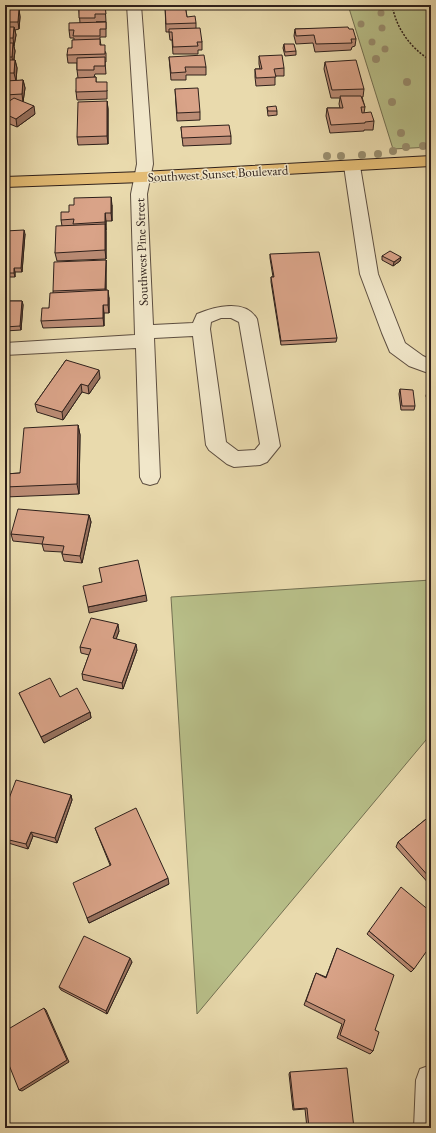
<svg xmlns="http://www.w3.org/2000/svg" width="436" height="1133" viewBox="0 0 436 1133" font-family="'EB Garamond',serif">
	<rect width="100%" height="100%" fill="#e9daad"/>
	<filter id="stains"><feTurbulence type="fractalNoise" baseFrequency=".005" numOctaves="4"/><feColorMatrix values="0 0 0 0 .2 0 0 0 0 .09 0 0 0 0 .02 0 0 0 .5 -.17"/></filter>
	<radialGradient id="worn" r=".72"><stop offset=".6" stop-color="#630" stop-opacity="0"/><stop offset="1" stop-color="#630" stop-opacity=".3"/></radialGradient>
	<path fill="#b8bf89" stroke="#737052" d="M 348,5 L 431,5 L 431,147 L 393,149 Z
		M 431,580 L 431,734 L 197,1014 L 171,597 Z"/>
	<g fill="none" stroke-linecap="round" stroke-linejoin="round">
		<defs>
			<path id="minor" d="M 127,5 L 141,5 L 153,164 L 147,194 L 153,325 L 193,323 L 197,314 C 214,307 245,298 257,319 L 280,446 L 267,462 L 260,465 L 234,467 L 227,464 L 209,450 L 206,445 L 193,336 L 154,338 L 160,477 L 157,483 L 150,485 L 143,483 L 140,477 L 136,348 L 5,355 L 5,343 L 135,335 L 131,194 L 137,164 ZM 221,318 L 231,318 L 239,322 L 260,444 L 255,450 L 238,451 L 226,442 L 210,329 L 211,322 Z
				M 352,161 L 358,163 L 360,166 L 378,274 L 405,343 L 423,356 L 431,360 L 431,374 L 409,366 L 390,352 L 382,333 L 360,274 L 344,166 L 346,163 Z
				M 431,1065 L 431,1128 L 414,1128 L 416,1080 L 420,1069 Z"/>
			<path id="major" d="M 431,156 L 431,166 L 142,182 L 5,187 L 5,177 L 142,172 Z"/>
		</defs>
		<use href="#minor" stroke="#5d4e40" stroke-width="2"/>
		<use href="#major" stroke="#2e201b" stroke-width="2"/>
		<path stroke="#2e201b" stroke-width="1.5" stroke-dasharray="2 1.5" stroke-linecap="butt" d="M 392,5 C 397,30 410,47 431,61"/>
		<use href="#minor" fill="#f1e7ca" fill-rule="evenodd"/>
		<use href="#major" fill="#e4bd76" fill-rule="evenodd"/>
	</g>
	<g fill="#998e6f">
		<circle cx="381" cy="13" r="3.5"/>
		<circle cx="361" cy="24" r="3.5"/>
		<circle cx="382" cy="28" r="3.5"/>
		<circle cx="372" cy="42" r="3.5"/>
		<circle cx="385" cy="49" r="3.5"/>
		<circle cx="376" cy="59" r="4"/>
		<circle cx="407" cy="82" r="4"/>
		<circle cx="392" cy="102" r="4"/>
		<circle cx="401" cy="133" r="4"/>
		<circle cx="423" cy="146" r="4"/>
		<circle cx="406" cy="147" r="4"/>
		<circle cx="393" cy="151" r="4"/>
		<circle cx="378" cy="154" r="4"/>
		<circle cx="362" cy="155" r="4"/>
		<circle cx="327" cy="156" r="4"/>
		<circle cx="341" cy="156" r="4"/>
	</g>
	<path fill="#bb8c75" stroke="#2e201b" d="M 5,5 L 17,5 L 16,9 L 19,9 L 20,17 L 19,29 L 15,30 L 16,35 L 14,46 L 15,51 L 14,60 L 15,60 L 17,68 L 16,81 L 23,80 L 25,88 L 23,102 L 35,114 L 17,127 L 5,122 L 5,104 L 7,103 L 6,96 L 5,96 Z
		M 78,5 L 105,5 L 106,22 L 96,22 L 106,22 L 106,37 L 100,37 L 100,40 L 101,45 L 106,53 L 106,62 L 105,62 L 106,74 L 95,74 L 94,77 L 96,77 L 96,82 L 107,90 L 107,99 L 77,100 L 76,92 L 78,78 L 77,70 L 77,63 L 68,63 L 67,55 L 72,48 L 74,40 L 74,38 L 70,38 L 69,30 L 80,23 L 79,11 Z
		M 165,5 L 185,5 L 187,17 L 196,23 L 196,28 L 202,42 L 202,50 L 198,50 L 198,54 L 173,54 L 172,40 L 170,40 L 169,32 L 166,32 Z
		M 295,29 L 349,29 L 356,39 L 355,46 L 352,47 L 351,50 L 315,52 L 313,43 L 296,44 L 294,36 Z
		M 284,44 L 296,51 L 296,55 L 285,56 L 283,48 Z
		M 259,56 L 284,68 L 284,76 L 275,76 L 275,85 L 256,86 L 255,77 L 255,69 L 260,69 L 259,64 Z
		M 169,57 L 206,67 L 206,75 L 186,75 L 186,80 L 171,80 Z
		M 325,62 L 364,89 L 363,97 L 362,97 L 365,107 L 364,113 L 374,121 L 373,130 L 364,130 L 364,131 L 330,133 L 326,116 L 327,108 L 340,108 L 339,104 L 340,98 L 331,98 L 324,69 Z
		M 175,89 L 200,112 L 200,120 L 177,121 Z
		M 107,101 L 108,109 L 108,144 L 78,145 L 77,137 Z
		M 267,107 L 277,111 L 277,115 L 268,116 Z
		M 181,127 L 231,136 L 231,144 L 183,146 Z
		M 112,205 L 112,221 L 106,221 L 106,259 L 57,261 L 55,253 L 62,226 L 61,220 L 69,212 Z
		M 5,231 L 25,234 L 22,272 L 15,272 L 15,277 L 5,277 Z
		M 270,254 L 337,338 L 336,342 L 281,345 L 271,282 L 271,277 L 273,277 L 270,258 Z
		M 382,256 L 401,257 L 400,261 L 393,266 L 382,260 Z
		M 106,260 L 106,291 L 109,298 L 109,313 L 104,313 L 104,326 L 43,328 L 41,321 L 49,308 L 53,293 L 53,291 Z
		M 5,301 L 22,301 L 23,305 L 21,330 L 5,331 Z
		M 66,360 L 100,378 L 89,394 L 82,392 L 63,420 L 37,412 L 35,404 Z
		M 400,389 L 415,406 L 414,410 L 401,410 L 399,394 Z
		M 427,392 L 431,392 L 431,412 L 426,396 Z
		M 78,425 L 80,435 L 79,494 L 5,497 L 5,474 L 20,473 Z
		M 89,515 L 91,522 L 82,563 L 64,561 L 62,554 L 62,552 L 44,551 L 42,544 L 13,541 L 11,534 Z
		M 119,631 L 116,639 L 137,650 L 123,689 L 83,680 L 82,674 L 89,655 L 81,653 L 80,647 Z
		M 19,693 L 60,697 L 90,712 L 91,718 L 44,743 Z
		M 71,795 L 72,800 L 57,843 L 33,836 L 28,849 L 5,842 L 5,809 Z
		M 431,815 L 431,886 L 396,847 L 398,842 Z
		M 95,828 L 169,884 L 89,923 L 87,918 L 110,865 Z
		M 369,931 L 414,969 L 411,972 L 367,934 Z
		M 337,948 L 375,1030 L 373,1051 L 370,1054 L 337,1038 L 342,1024 L 304,1005 L 316,973 L 326,977 Z
		M 132,962 L 107,1014 L 61,990 L 59,987 Z
		M 290,1072 L 354,1128 L 307,1128 L 305,1109 L 293,1110 L 289,1074 Z"/>
	<path fill="#98725f" stroke="#2e201b" d="M 19,9 L 20,17 L 19,29 L 18,22 Z
		M 14,27 L 16,35 L 14,46 L 13,38 Z
		M 13,43 L 15,51 L 13,65 L 12,57 Z
		M 15,60 L 17,68 L 16,81 L 14,73 Z
		M 23,80 L 25,88 L 23,102 L 22,94 Z
		M 107,101 L 108,109 L 108,144 L 107,136 Z
		M 34,106 L 35,114 L 17,127 L 16,119 Z
		M 8,124 L 9,132 L 5,134 L 5,125 Z
		M 111,197 L 112,205 L 112,221 L 111,213 Z
		M 105,213 L 106,221 L 106,230 L 105,222 Z
		M 105,224 L 106,232 L 106,259 L 105,250 Z
		M 24,230 L 25,234 L 22,272 L 21,268 Z
		M 401,257 L 400,261 L 393,266 L 394,262 Z
		M 106,260 L 106,293 L 105,289 Z
		M 14,268 L 15,272 L 15,277 L 14,273 Z
		M 108,290 L 109,298 L 109,313 L 108,305 Z
		M 22,301 L 23,305 L 21,330 L 20,326 Z
		M 103,305 L 104,313 L 104,326 L 103,318 Z
		M 99,370 L 100,378 L 89,394 L 88,386 Z
		M 81,384 L 82,392 L 63,420 L 62,412 Z
		M 78,425 L 80,435 L 79,494 L 77,484 Z
		M 89,515 L 91,522 L 82,563 L 80,556 Z
		M 146,595 L 147,601 L 89,613 L 88,607 Z
		M 118,624 L 119,631 L 114,645 L 113,638 Z
		M 136,644 L 137,650 L 123,689 L 122,683 Z
		M 90,712 L 91,718 L 44,743 L 41,737 Z
		M 71,795 L 72,800 L 57,843 L 55,838 Z
		M 31,832 L 33,836 L 28,849 L 26,844 Z
		M 168,878 L 169,884 L 89,923 L 87,918 Z
		M 130,958 L 132,962 L 107,1014 L 106,1011 Z
		M 44,1008 L 46,1010 L 69,1062 L 22,1091 L 19,1090 Z"/>
	<path fill="#d9a388" stroke="#2e201b" d="M 5,5 L 16,5 L 15,7 L 5,8 Z
		M 105,5 L 106,14 L 95,14 L 95,18 L 79,18 L 79,8 Z
		M 185,5 L 187,17 L 195,16 L 196,23 L 166,24 L 165,6 Z
		M 19,9 L 18,22 L 5,22 L 5,10 Z
		M 106,22 L 106,29 L 100,29 L 100,36 L 73,36 L 74,30 L 69,30 L 69,23 Z
		M 5,27 L 14,27 L 13,38 L 5,38 Z
		M 348,27 L 349,29 L 353,29 L 356,39 L 351,39 L 352,43 L 316,44 L 314,35 L 296,36 L 295,29 Z
		M 200,28 L 202,42 L 197,42 L 198,46 L 173,47 L 172,32 L 169,32 L 169,29 Z
		M 100,39 L 100,45 L 105,45 L 105,54 L 67,55 L 68,48 L 72,48 L 72,40 Z
		M 5,43 L 13,43 L 12,57 L 5,57 Z
		M 284,44 L 294,44 L 296,51 L 285,52 Z
		M 204,55 L 206,67 L 185,67 L 186,72 L 171,73 L 169,57 Z
		M 282,55 L 284,68 L 274,69 L 276,77 L 256,78 L 255,69 L 262,69 L 259,56 Z
		M 105,57 L 105,66 L 94,66 L 94,70 L 77,70 L 77,58 Z
		M 5,60 L 15,60 L 14,73 L 5,73 Z
		M 356,60 L 364,89 L 332,90 L 325,62 Z
		M 96,77 L 96,82 L 107,82 L 107,91 L 76,92 L 76,78 Z
		M 23,80 L 22,94 L 5,95 L 6,88 L 5,88 L 5,81 Z
		M 198,88 L 200,112 L 177,113 L 175,89 Z
		M 340,96 L 361,96 L 365,107 L 361,107 L 362,113 L 371,112 L 374,121 L 365,122 L 365,123 L 331,125 L 327,108 L 343,108 Z
		M 14,98 L 34,106 L 16,119 L 5,114 L 5,104 Z
		M 107,101 L 107,136 L 77,137 L 78,102 Z
		M 276,106 L 277,111 L 268,111 L 267,107 Z
		M 229,125 L 231,136 L 182,138 L 181,127 Z
		M 111,197 L 111,213 L 105,213 L 105,222 L 73,224 L 74,219 L 61,220 L 61,212 L 69,212 L 69,205 L 74,205 L 74,198 Z
		M 105,224 L 105,250 L 55,253 L 56,226 Z
		M 24,230 L 21,268 L 14,268 L 14,273 L 5,273 L 5,231 Z
		M 390,251 L 401,257 L 394,262 L 382,256 Z
		M 319,252 L 337,338 L 281,341 L 271,277 L 274,277 L 270,254 Z
		M 106,260 L 105,289 L 53,291 L 54,262 Z
		M 108,290 L 108,305 L 103,305 L 103,318 L 41,321 L 42,308 L 49,308 L 50,293 Z
		M 5,301 L 22,301 L 20,326 L 5,327 Z
		M 66,360 L 99,370 L 88,386 L 81,384 L 62,412 L 35,404 Z
		M 400,389 L 413,390 L 415,406 L 402,406 Z
		M 427,392 L 431,392 L 431,405 Z
		M 78,425 L 77,484 L 5,487 L 5,474 L 20,473 L 24,428 Z
		M 18,509 L 89,515 L 80,556 L 62,554 L 64,546 L 42,544 L 44,537 L 11,534 Z
		M 138,560 L 146,595 L 88,607 L 83,586 L 102,582 L 99,568 Z
		M 91,618 L 118,624 L 113,638 L 136,644 L 122,683 L 82,674 L 91,649 L 80,647 Z
		M 50,678 L 60,697 L 77,688 L 90,712 L 41,737 L 19,693 Z
		M 16,780 L 71,795 L 55,838 L 31,832 L 26,844 L 5,839 L 5,809 Z
		M 136,808 L 168,878 L 87,918 L 73,883 L 111,865 L 95,828 Z
		M 431,815 L 431,879 L 398,842 Z
		M 401,887 L 431,912 L 431,945 L 414,969 L 369,931 Z
		M 84,936 L 130,958 L 106,1011 L 59,987 Z
		M 337,948 L 394,975 L 375,1030 L 379,1032 L 373,1051 L 340,1035 L 345,1020 L 306,1001 L 316,973 L 326,978 Z
		M 44,1008 L 67,1060 L 19,1090 L 5,1055 L 5,1031 Z
		M 347,1068 L 354,1128 L 309,1128 L 307,1108 L 294,1109 L 290,1072 Z"/>
	<g text-anchor="middle" stroke-width="3" stroke-linejoin="round" paint-order="stroke">
		<g font-size="13" fill="#2e201b" stroke="#f1e7ca">
			<text transform="translate(218 173) rotate(-3)" y="5">Southwest Sunset Boulevard</text>
			<text transform="translate(141 252) rotate(-92)" y="5">Southwest Pine Street</text>
		</g>
	</g>
	<rect width="436" height="1133" fill="none" stroke="#e9daad" stroke-width="20"/>
	<rect x="6" y="6" width="424" height="1121" fill="none" stroke="#2e201b" stroke-width="2"/>
	<rect x="10" y="10" width="416" height="1113" fill="none" stroke="#2e201b"/>
	<rect width="100%" height="100%" filter="url(#stains)"/>
	<rect width="100%" height="100%" fill="url(#worn)"/>
</svg>
